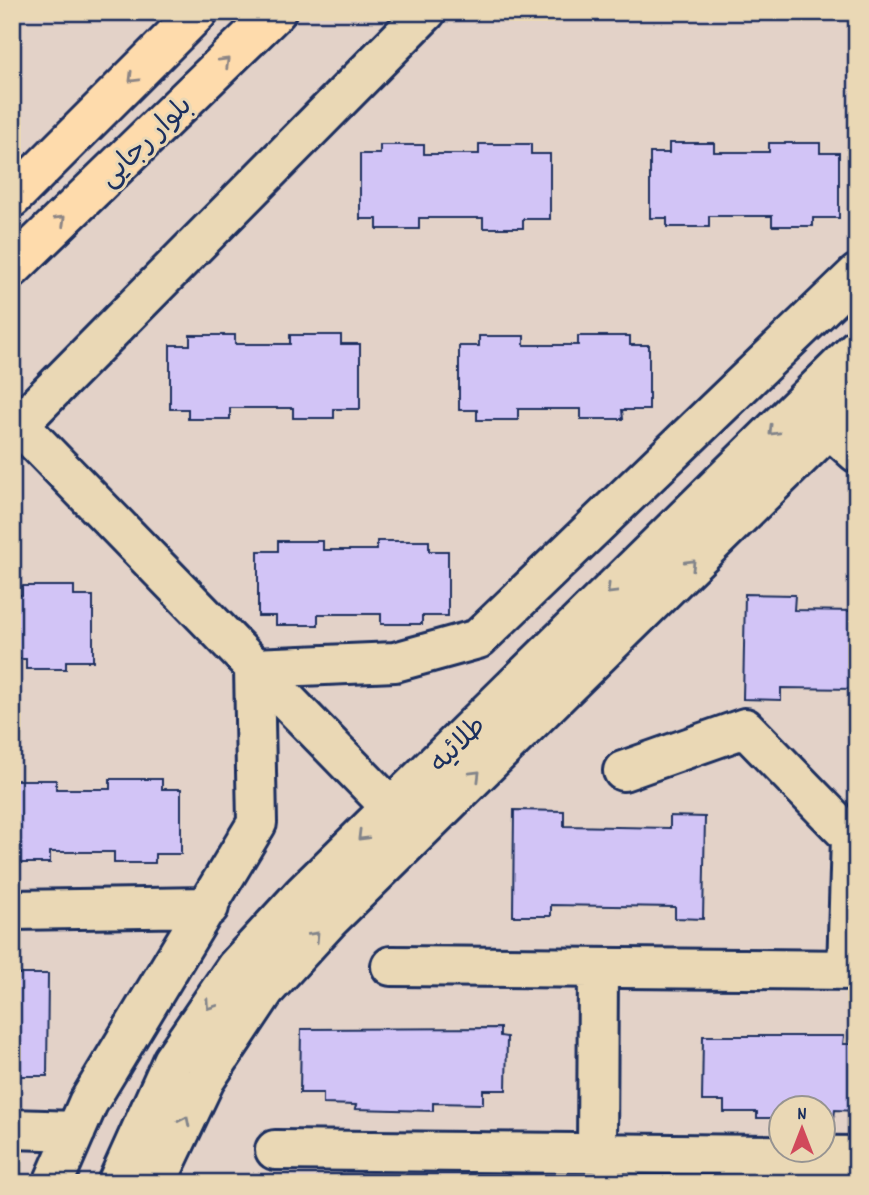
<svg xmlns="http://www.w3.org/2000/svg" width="869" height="1195" viewBox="0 0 869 1195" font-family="Dekko,'Playpen Sans Arabic',sans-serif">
	<rect width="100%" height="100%" fill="#e3d2c8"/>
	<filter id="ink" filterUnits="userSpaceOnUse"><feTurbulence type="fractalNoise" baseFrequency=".0143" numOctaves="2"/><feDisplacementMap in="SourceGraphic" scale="14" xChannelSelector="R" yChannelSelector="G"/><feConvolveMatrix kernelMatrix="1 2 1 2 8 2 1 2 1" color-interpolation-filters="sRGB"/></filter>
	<g filter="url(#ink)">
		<path fill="#d2c4f6" stroke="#1b2f5e" stroke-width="2" d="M 669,143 L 714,143 L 714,152 L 769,152 L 769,143 L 820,143 L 820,153 L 839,153 L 839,218 L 813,218 L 813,226 L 772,226 L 772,216 L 709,216 L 709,227 L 667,227 L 667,218 L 650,218 L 650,153 L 669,153 Z
			M 479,144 L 531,144 L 531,154 L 550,154 L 550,219 L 523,219 L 523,228 L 483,228 L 483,218 L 419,218 L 419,229 L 377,229 L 377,219 L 360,219 L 360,154 L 380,154 L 380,145 L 424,145 L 424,154 L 479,154 Z
			M 190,335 L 235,335 L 235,344 L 290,344 L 290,335 L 341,335 L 341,344 L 360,344 L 360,409 L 334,409 L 334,418 L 293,418 L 293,408 L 230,408 L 230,419 L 188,419 L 188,409 L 170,409 L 170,345 L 190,345 Z
			M 479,336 L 524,336 L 524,345 L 578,345 L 578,336 L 630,336 L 630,345 L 649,345 L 649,410 L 622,410 L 623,419 L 581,419 L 581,409 L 518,409 L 518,420 L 477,420 L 477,410 L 459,410 L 459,346 L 479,346 Z
			M 278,541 L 323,541 L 323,550 L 377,550 L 377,541 L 429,541 L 429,551 L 448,551 L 448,616 L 422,616 L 422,624 L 381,624 L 381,614 L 318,614 L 318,625 L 276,625 L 276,616 L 258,616 L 258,551 L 278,551 Z
			M 22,586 L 74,586 L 74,596 L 93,596 L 93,661 L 66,661 L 66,669 L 26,669 L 26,659 L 12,659 L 12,595 L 22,595 Z
			M 745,594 L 795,595 L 794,610 L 857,611 L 857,689 L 781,688 L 781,700 L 743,699 Z
			M 110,779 L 162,779 L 162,789 L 181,789 L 181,854 L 155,854 L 155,863 L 114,863 L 114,852 L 50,852 L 50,863 L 12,863 L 12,780 L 56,780 L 56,789 L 110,789 Z
			M 514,810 L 564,811 L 564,826 L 670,828 L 670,816 L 705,817 L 703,919 L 675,918 L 675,907 L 551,905 L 551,916 L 513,916 Z
			M 14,974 L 48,974 L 47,1076 L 19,1076 L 19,1064 L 12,1064 Z
			M 500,1028 L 500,1036 L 507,1037 L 506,1090 L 483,1090 L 483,1104 L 433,1103 L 433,1111 L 355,1109 L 356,1105 L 323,1104 L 323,1093 L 300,1093 L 301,1029 Z
			M 703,1036 L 844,1036 L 843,1044 L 857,1044 L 857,1111 L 835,1110 L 834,1118 L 823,1118 L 823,1108 L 781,1108 L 781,1118 L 757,1118 L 757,1112 L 724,1112 L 724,1101 L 702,1101 Z"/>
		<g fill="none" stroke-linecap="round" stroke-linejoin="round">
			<defs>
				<path id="minor" d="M 809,410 L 857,453
					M 19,425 L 408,825
					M 12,431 L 426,12
					M 623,771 L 745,728 L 851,837 L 857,831
					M 12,910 L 209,907
					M 391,966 L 857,970
					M 847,970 L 851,837
					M 12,1129 L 76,1131
					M 275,1150 L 857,1156
					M 597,1154 L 598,968
					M 53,1183 L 88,1103 L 257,823 L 254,668 L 395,662 L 478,639 L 857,274
					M 117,1183 L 172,1061 L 236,967 L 303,894 L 857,349
					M 156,1183 L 205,1080 L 265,990 L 330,919 L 857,401"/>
				<path id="major" d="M 12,198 L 198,12
					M 12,268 L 276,12"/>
			</defs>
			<use href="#minor" stroke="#1b2f5e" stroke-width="44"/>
			<use href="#major" stroke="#1b2f5e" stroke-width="44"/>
			<use href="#minor" stroke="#ead8b5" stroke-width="38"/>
			<use href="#major" stroke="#fedbac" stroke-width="38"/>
		</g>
		<defs><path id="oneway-chevron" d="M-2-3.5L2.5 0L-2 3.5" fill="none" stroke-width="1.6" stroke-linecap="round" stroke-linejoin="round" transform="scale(1.75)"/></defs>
		<g stroke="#8c8585">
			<use href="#oneway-chevron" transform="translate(225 62) rotate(-44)"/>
			<use href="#oneway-chevron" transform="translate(133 78) rotate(135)"/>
			<use href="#oneway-chevron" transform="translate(61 220) rotate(-44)"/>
		</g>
		<g stroke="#82848a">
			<use href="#oneway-chevron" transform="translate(773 431) rotate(135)"/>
			<use href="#oneway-chevron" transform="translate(691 564) rotate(-45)"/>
			<use href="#oneway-chevron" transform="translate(611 590) rotate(135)"/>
			<use href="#oneway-chevron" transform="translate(476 775) rotate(-45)"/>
			<use href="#oneway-chevron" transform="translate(362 836) rotate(135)"/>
			<use href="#oneway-chevron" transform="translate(315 936) rotate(-47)"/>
			<use href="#oneway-chevron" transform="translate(210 1005) rotate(124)"/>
			<use href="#oneway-chevron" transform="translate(185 1121) rotate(-64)"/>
		</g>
	</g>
	<g text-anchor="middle" stroke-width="6" stroke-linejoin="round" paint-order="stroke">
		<g font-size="28" fill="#1b2f5e" stroke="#ead8b5">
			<text transform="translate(144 140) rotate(-44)" y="10">بلوار رجایی</text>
			<text transform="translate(456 743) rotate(-45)" y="10">طلائیه</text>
		</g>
	</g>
	<rect width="869" height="1195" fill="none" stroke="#ead8b5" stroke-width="42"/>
	<rect x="21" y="21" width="827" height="1153" fill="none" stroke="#1b2f5e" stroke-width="2.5" filter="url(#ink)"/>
	<g transform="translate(802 1129)"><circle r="33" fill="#ead8b5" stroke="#979492" stroke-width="2"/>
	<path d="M0-5L12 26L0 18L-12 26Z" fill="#d1495b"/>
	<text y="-10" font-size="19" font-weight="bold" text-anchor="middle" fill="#1b2f5e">N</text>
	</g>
</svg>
